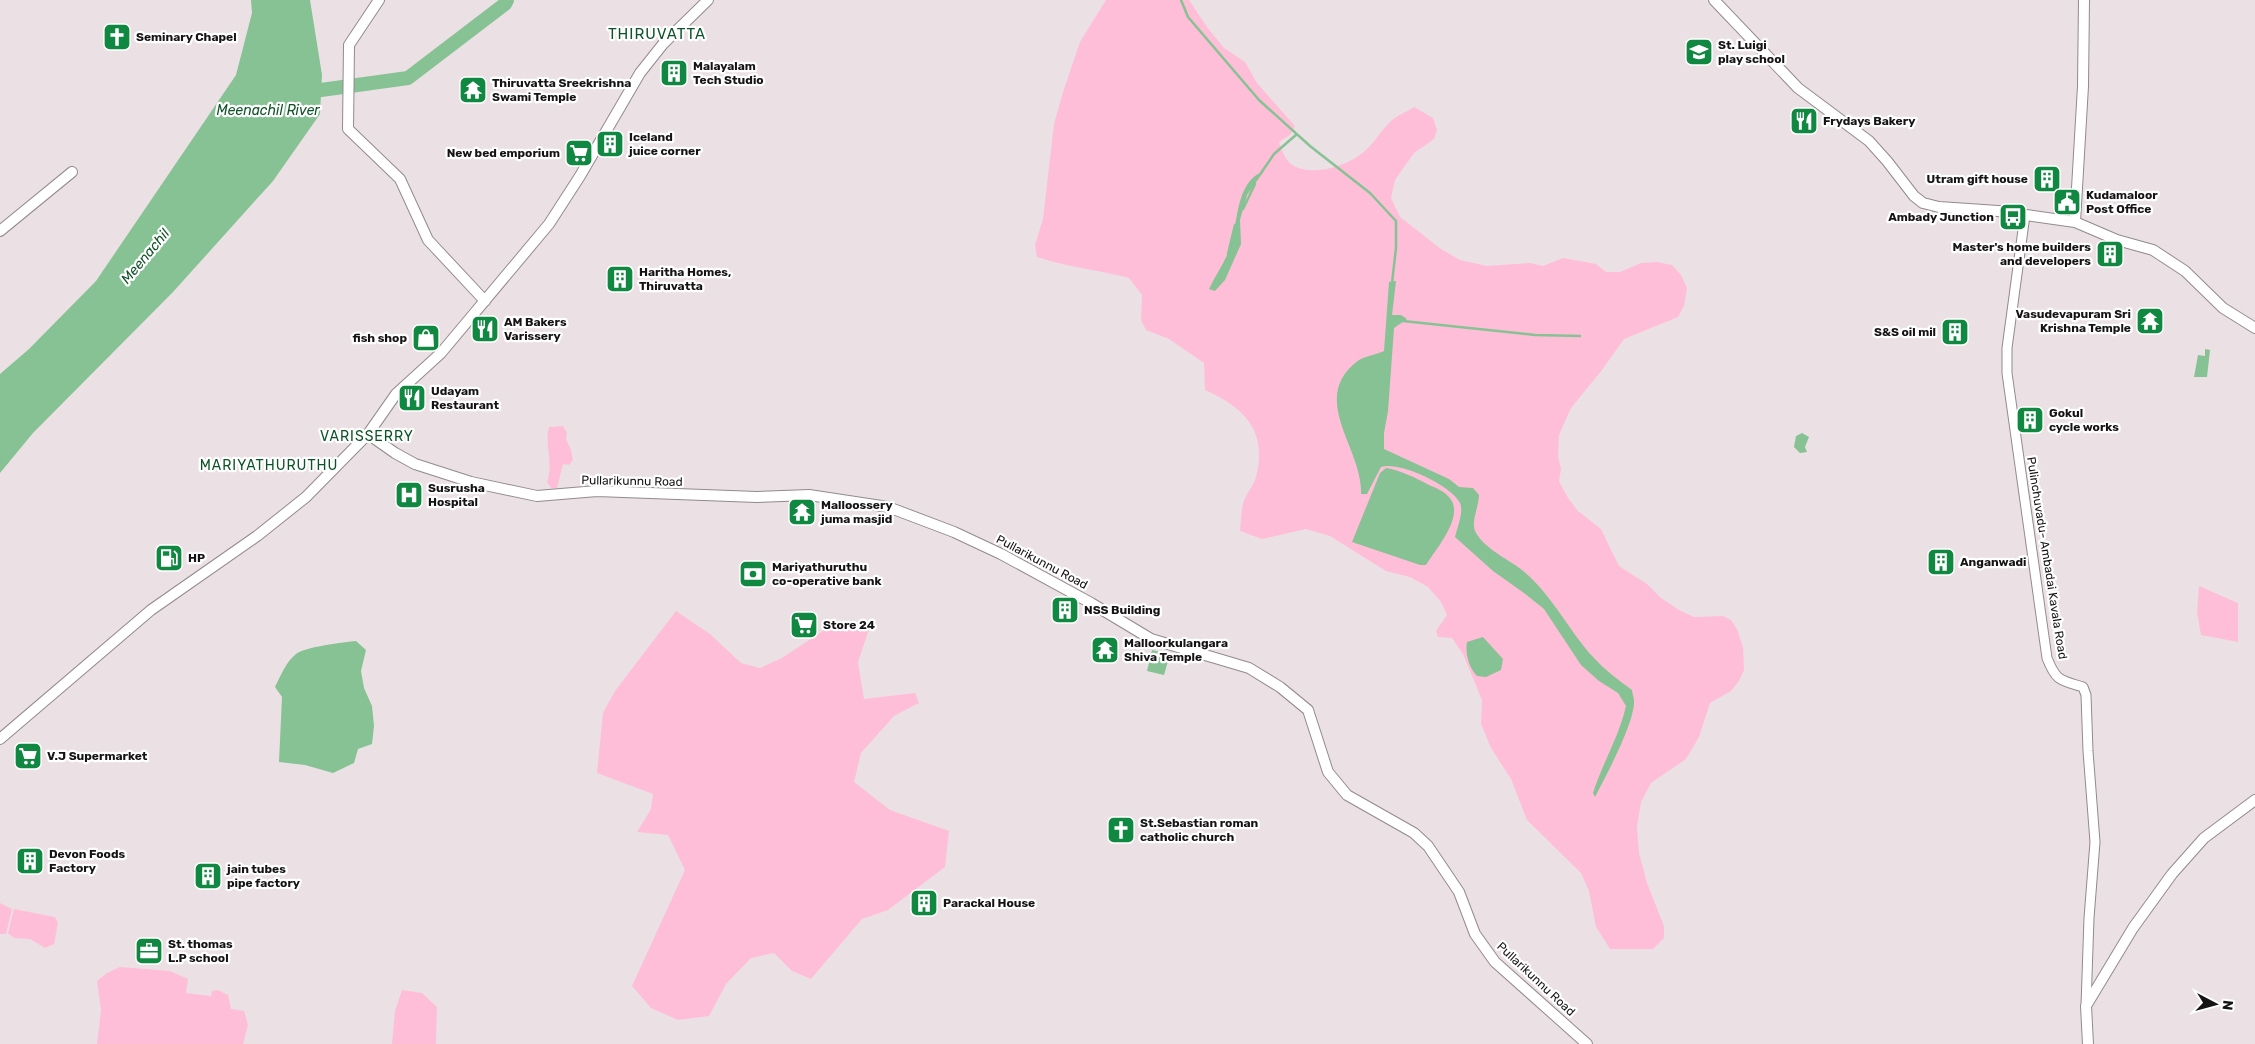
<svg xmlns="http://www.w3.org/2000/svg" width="2255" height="1044" viewBox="0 0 2255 1044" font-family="Rubik,sans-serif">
	<rect width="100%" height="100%" fill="#ebe1e4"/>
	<path fill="#ffbed7" d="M 1106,0 L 1189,0 L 1207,27 L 1224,48 L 1245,62 L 1257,83 L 1295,126 L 1290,135 L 1279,142 C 1282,151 1286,163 1296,167 C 1317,176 1349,165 1365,151 C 1375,142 1381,130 1391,121 C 1397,115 1407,112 1414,107 L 1433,118 L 1437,130 L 1434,139 L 1414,153 L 1395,180 L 1391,198 L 1400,217 L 1441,249 L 1460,260 L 1487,266 L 1530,263 L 1543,266 L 1563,258 L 1596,264 L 1606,272 L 1620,272 L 1641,263 L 1657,262 L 1672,265 L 1681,275 L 1687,288 L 1684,306 L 1678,317 L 1624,339 L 1602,370 L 1571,408 L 1559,435 L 1558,456 L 1561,469 L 1559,481 L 1568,498 L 1578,511 L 1601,529 L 1619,566 L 1647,584 L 1661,598 L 1679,610 L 1694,617 L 1723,616 L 1731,620 L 1737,629 L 1743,647 L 1744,670 L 1739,681 L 1731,691 L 1710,703 L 1699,737 L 1686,759 L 1651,783 L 1641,802 L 1637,827 L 1639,853 L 1647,883 L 1664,926 L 1664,938 L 1653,949 L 1610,949 L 1596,927 L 1589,891 L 1581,873 L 1527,820 L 1511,779 L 1491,748 L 1481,724 L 1482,700 L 1463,654 L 1452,638 L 1438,637 L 1436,631 L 1447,615 L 1441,602 L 1428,587 L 1410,577 L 1386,571 L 1330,536 L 1306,529 L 1262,539 L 1240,531 C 1241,522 1241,512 1243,504 C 1245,495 1252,488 1255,480 C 1269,433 1246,408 1205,390 L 1204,363 L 1169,339 L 1146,330 L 1141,320 L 1142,295 L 1129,278 C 1099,270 1067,267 1037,257 L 1035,245 L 1043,219 L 1054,124 L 1063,92 L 1080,42 Z
		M 563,426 L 567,433 L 566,439 L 571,450 L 573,460 L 569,465 L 563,464 L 557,488 L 551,488 L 547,482 C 554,463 544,445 549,427 Z
		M 2199,586 L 2238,603 L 2238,642 L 2201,635 L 2197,612 Z
		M 676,611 L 710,634 L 741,663 L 760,668 L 782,658 L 832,625 L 869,629 L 858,662 L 864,699 L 915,693 L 919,703 L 894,716 L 861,753 L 854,782 L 890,810 L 949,831 L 945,867 L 888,910 L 862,919 L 811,979 L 792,971 L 774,953 L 751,958 L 726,984 L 709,1016 L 678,1020 L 651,1008 L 632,986 L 685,870 L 668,835 L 637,832 L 651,809 L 653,794 L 597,773 L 603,713 L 615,691 Z
		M 0,903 L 12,909 L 6,934 L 0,934 Z
		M 14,909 L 55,917 L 58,923 L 54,944 L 45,948 L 30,939 L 14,938 L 8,933 Z
		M 120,967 L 170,971 L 188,979 L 186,993 L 211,996 L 212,991 L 218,990 L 228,995 L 231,1009 L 244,1011 L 248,1025 L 243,1044 L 97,1044 L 101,1010 L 97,981 L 107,973 Z
		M 402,990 L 422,993 L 437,1007 L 436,1044 L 392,1044 L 395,1011 Z"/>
	<path fill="#86c293" d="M 251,0 L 310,0 L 322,75 L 320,114 L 273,181 L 173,292 L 33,433 L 0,473 L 0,374 L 29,349 L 96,281 L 236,75 L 252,13 Z
		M 1264,171 L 1247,195 L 1240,220 L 1241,244 L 1225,280 L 1215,291 L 1209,289 C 1215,276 1224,264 1229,250 C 1239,225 1234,182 1264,171 Z
		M 1396,281 L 1392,315 L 1401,315 L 1407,319 L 1394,328 L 1388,411 L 1384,433 L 1384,449 L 1449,479 L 1459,487 L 1473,488 L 1479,495 C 1479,506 1471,521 1475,531 C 1484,549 1507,558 1522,570 C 1552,594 1568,630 1594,658 C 1605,670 1618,680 1632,690 C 1632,693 1634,698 1634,701 C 1635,722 1606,776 1595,797 L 1593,793 C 1602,764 1619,737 1626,706 L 1618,693 L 1599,681 L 1581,665 L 1544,609 L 1524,593 L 1493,571 L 1455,537 C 1457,528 1464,512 1460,503 C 1451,485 1399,461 1381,467 L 1367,494 L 1361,494 C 1363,448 1307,398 1359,360 C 1365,356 1376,355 1384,351 L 1389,282 Z
		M 2205,349 L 2210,350 L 2207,377 L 2194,377 L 2198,355 L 2205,356 Z
		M 1802,433 L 1809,437 L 1805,447 L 1807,452 L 1800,453 L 1794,447 L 1796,436 Z
		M 1386,468 C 1400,470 1416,478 1429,485 C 1436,488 1444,491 1449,497 C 1466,515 1436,549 1426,565 L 1420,565 L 1352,542 L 1380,473 Z
		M 1483,637 L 1503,659 L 1501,670 L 1486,677 L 1477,676 C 1469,668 1465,653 1467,642 Z
		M 356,641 L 366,650 L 361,671 L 364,688 L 372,706 L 374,726 L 372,744 L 358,749 L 354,763 L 333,773 L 305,765 L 279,762 L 282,697 L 275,687 C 281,675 286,662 296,654 C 304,647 345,642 356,641 Z
		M 1152,650 L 1170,654 L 1164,675 L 1147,671 Z"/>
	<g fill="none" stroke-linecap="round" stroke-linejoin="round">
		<path stroke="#86c293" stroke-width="2.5" d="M 1181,0 L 1188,17 L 1259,100 L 1310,146 L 1370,193 L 1396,221 L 1396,248 L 1392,283
			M 1261,173 L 1274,154 L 1297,134
			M 1243,209 L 1255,184
			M 1228,254 L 1235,225
			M 1403,321 L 1535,335 L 1580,336"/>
		<path stroke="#86c293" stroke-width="14" d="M 304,87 L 321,90 L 408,78 L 505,4 L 507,0"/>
		<defs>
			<path id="tertiary" d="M 2025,215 L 2007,348 L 2007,373 L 2047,658 C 2056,681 2060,680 2083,687 L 2086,695 L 2088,751 L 2095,842 L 2089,918 L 2086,1006"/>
			<path id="secondary" d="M 379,0 L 349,45 L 348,129 L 400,179 L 428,240 L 485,301
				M 1714,0 L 1798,88 L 1869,141 L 1887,161 L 1914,196 L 1923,203 L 1939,207 L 1998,211 L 2075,222 L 2117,240 L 2153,250 L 2185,271 L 2223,308 L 2255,328
				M 2075,222 L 2083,86 L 2084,0
				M 0,231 L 72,172
				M 368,434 L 395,453 L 415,464 L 471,482 L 537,496 L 597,491 L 757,497 L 809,495 L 888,507 L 954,532 L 1001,554 L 1091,603 L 1151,639 L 1249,668 L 1280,687 L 1308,710 L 1328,772 L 1347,795 L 1414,833 L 1428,846 L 1459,892 L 1475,934 L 1495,962 L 1587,1044
				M 0,739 L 151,610 L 257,536 L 306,497 L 368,434 L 396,394 L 441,353 L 549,224 L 580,176 L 640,73 L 663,44 L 708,0
				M 2088,1044 L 2086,1006 L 2133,928 L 2172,874 L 2204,838 L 2255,800"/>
		</defs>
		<use href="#tertiary" stroke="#928a8d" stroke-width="11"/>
		<use href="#secondary" stroke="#928a8d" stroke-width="12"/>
		<use href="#tertiary" stroke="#fff" stroke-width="9"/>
		<use href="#secondary" stroke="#fff" stroke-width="10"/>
	</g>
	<defs>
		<symbol id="church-square" viewBox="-11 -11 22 22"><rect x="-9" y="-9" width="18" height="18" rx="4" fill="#118841" stroke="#fff"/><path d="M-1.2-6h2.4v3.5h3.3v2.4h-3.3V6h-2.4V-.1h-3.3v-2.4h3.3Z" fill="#fff"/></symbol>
		<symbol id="school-square" viewBox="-11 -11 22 22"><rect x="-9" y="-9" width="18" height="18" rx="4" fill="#118841" stroke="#fff"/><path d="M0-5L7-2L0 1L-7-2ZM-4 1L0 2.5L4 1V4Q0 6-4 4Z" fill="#fff"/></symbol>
		<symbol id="building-square" viewBox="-11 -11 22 22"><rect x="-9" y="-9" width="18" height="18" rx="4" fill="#118841" stroke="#fff"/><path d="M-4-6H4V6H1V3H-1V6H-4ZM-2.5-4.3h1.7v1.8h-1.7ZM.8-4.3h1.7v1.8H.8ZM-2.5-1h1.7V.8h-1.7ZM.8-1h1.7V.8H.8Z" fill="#fff"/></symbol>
		<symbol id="temple-square" viewBox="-11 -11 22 22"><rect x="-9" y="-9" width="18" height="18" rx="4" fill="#118841" stroke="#fff"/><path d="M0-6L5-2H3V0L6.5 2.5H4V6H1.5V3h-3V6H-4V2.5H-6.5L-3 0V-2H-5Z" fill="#fff"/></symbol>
		<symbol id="restaurant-square" viewBox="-11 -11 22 22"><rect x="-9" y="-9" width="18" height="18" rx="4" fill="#118841" stroke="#fff"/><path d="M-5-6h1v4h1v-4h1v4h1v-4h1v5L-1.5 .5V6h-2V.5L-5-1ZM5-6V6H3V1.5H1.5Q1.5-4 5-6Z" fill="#fff"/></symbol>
		<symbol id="supermarket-square" viewBox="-11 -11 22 22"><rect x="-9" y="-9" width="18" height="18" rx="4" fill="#118841" stroke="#fff"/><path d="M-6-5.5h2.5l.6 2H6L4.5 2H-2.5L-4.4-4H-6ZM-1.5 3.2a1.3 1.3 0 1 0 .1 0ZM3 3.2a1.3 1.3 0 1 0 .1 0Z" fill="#fff"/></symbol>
		<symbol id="civic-square" viewBox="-11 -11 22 22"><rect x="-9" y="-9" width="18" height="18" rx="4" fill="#118841" stroke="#fff"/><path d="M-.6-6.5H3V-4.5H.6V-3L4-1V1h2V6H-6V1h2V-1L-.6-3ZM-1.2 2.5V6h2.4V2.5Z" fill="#fff"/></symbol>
		<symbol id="bus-square" viewBox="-11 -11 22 22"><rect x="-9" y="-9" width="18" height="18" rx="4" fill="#118841" stroke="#fff"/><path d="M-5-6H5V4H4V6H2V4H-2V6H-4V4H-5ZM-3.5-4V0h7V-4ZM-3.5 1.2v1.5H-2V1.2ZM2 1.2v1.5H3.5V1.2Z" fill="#fff"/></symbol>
		<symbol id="shop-square" viewBox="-11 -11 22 22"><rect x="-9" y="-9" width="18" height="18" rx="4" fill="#118841" stroke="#fff"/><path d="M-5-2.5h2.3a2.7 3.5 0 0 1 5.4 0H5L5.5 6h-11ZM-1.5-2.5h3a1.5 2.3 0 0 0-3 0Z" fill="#fff"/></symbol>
		<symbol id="hospital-square" viewBox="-11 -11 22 22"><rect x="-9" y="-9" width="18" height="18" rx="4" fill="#118841" stroke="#fff"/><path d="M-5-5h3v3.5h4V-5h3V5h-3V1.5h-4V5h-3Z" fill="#fff"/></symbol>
		<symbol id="fuel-square" viewBox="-11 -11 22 22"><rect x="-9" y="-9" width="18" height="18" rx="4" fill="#118841" stroke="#fff"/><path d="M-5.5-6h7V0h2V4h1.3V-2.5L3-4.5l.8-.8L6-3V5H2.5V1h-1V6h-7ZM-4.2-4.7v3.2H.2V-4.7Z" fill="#fff"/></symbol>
		<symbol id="bank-square" viewBox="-11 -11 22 22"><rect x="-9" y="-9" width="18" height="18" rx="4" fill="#118841" stroke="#fff"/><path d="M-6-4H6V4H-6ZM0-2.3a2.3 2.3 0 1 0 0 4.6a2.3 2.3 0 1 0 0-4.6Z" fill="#fff"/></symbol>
		<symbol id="office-square" viewBox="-11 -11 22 22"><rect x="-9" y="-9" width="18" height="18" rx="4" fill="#118841" stroke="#fff"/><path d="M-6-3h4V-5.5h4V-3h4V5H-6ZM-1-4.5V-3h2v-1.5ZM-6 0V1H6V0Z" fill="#fff"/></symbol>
	</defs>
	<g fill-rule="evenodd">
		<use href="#church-square" x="101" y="21" width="32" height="32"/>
		<use href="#school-square" x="1683" y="36" width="32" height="32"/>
		<use href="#building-square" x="658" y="57" width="32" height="32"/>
		<use href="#temple-square" x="457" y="74" width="32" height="32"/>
		<use href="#restaurant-square" x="1788" y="105" width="32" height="32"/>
		<use href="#building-square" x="594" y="128" width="32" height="32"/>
		<use href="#supermarket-square" x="563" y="137" width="32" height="32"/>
		<use href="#building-square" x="2031" y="163" width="32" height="32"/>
		<use href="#civic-square" x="2051" y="186" width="32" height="32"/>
		<use href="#bus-square" x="1997" y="201" width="32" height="32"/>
		<use href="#building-square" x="2094" y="238" width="32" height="32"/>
		<use href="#building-square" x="604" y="263" width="32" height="32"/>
		<use href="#temple-square" x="2134" y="305" width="32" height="32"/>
		<use href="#restaurant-square" x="469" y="313" width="32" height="32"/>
		<use href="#building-square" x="1939" y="316" width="32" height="32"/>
		<use href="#shop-square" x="410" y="322" width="32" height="32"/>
		<use href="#restaurant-square" x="396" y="382" width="32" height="32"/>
		<use href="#building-square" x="2014" y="404" width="32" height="32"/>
		<use href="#hospital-square" x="393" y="479" width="32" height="32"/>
		<use href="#temple-square" x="786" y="496" width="32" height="32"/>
		<use href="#fuel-square" x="153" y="542" width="32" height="32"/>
		<use href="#building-square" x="1925" y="546" width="32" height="32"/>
		<use href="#bank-square" x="737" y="558" width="32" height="32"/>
		<use href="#building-square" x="1049" y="594" width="32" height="32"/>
		<use href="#supermarket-square" x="788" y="609" width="32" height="32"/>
		<use href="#temple-square" x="1089" y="634" width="32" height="32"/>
		<use href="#supermarket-square" x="12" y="740" width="32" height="32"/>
		<use href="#church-square" x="1105" y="814" width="32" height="32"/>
		<use href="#building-square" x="14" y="845" width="32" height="32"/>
		<use href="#building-square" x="192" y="860" width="32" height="32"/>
		<use href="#building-square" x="908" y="887" width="32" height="32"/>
		<use href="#office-square" x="133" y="935" width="32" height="32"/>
	</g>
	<g text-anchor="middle" stroke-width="4.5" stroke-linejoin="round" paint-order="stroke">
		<g font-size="12" font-weight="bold" fill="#161314" stroke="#fff" text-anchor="start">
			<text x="136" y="41">Seminary Chapel</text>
			<text x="1718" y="49">St. Luigi<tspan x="1718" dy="14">play school</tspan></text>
			<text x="693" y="70">Malayalam<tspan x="693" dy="14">Tech Studio</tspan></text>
			<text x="492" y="87">Thiruvatta Sreekrishna<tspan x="492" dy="14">Swami Temple</tspan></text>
			<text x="1823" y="125">Frydays Bakery</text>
			<text x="629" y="141">Iceland<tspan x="629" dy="14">juice corner</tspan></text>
			<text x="560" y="157" text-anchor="end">New bed emporium</text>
			<text x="2028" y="183" text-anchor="end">Utram gift house</text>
			<text x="2086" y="199">Kudamaloor<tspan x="2086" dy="14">Post Office</tspan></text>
			<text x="1994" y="221" text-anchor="end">Ambady Junction</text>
			<text x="2091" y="251" text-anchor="end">Master's home builders<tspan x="2091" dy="14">and developers</tspan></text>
			<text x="639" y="276">Haritha Homes,<tspan x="639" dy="14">Thiruvatta</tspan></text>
			<text x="2131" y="318" text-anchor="end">Vasudevapuram Sri<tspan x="2131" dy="14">Krishna Temple</tspan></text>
			<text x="504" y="326">AM Bakers<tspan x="504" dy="14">Varissery</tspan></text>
			<text x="1936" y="336" text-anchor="end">S&amp;S oil mil</text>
			<text x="407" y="342" text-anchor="end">fish shop</text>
			<text x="431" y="395">Udayam<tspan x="431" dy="14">Restaurant</tspan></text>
			<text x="2049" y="417">Gokul<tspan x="2049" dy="14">cycle works</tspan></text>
			<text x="428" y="492">Susrusha<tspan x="428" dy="14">Hospital</tspan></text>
			<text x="821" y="509">Malloossery<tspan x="821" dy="14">juma masjid</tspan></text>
			<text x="188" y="562">HP</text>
			<text x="1960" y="566">Anganwadi</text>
			<text x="772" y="571">Mariyathuruthu<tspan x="772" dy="14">co-operative bank</tspan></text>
			<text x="1084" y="614">NSS Building</text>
			<text x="823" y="629">Store 24</text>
			<text x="1124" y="647">Malloorkulangara<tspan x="1124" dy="14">Shiva Temple</tspan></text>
			<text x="47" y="760">V.J Supermarket</text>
			<text x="1140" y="827">St.Sebastian roman<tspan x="1140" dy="14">catholic church</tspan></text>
			<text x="49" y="858">Devon Foods<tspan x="49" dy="14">Factory</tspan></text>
			<text x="227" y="873">jain tubes<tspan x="227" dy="14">pipe factory</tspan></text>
			<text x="943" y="907">Parackal House</text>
			<text x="168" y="948">St. thomas<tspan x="168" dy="14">L.P school</tspan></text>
		</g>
		<g font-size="12" fill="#161314" stroke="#fff">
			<text transform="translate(632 481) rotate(1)" y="4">Pullarikunnu Road</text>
			<text transform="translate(2047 558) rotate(81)" y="4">Pulinchuvadu- Ambadai Kavala Road</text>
			<text transform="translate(1042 562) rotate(28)" y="4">Pullarikunnu Road</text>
			<text transform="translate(1536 979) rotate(43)" y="4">Pullarikunnu Road</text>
		</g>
		<g font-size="14" font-style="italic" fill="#0e5327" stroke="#fff">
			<text x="268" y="115">Meenachil River</text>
			<text transform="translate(145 256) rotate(-50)" y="5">Meenachil</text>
		</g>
		<g font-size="14" letter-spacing="1" fill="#0c5427" stroke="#fff">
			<text x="367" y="441">VARISSERRY</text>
			<text x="269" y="470">MARIYATHURUTHU</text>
		</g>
		<g font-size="15" letter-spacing="1" fill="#0c5427" stroke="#fff">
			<text x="657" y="39">THIRUVATTA</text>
		</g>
	</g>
	<g transform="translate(2215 1004) rotate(96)" stroke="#ffffff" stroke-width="4" paint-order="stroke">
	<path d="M0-4L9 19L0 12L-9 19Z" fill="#161314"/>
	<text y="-8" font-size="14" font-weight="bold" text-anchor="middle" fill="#161314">N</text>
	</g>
</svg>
